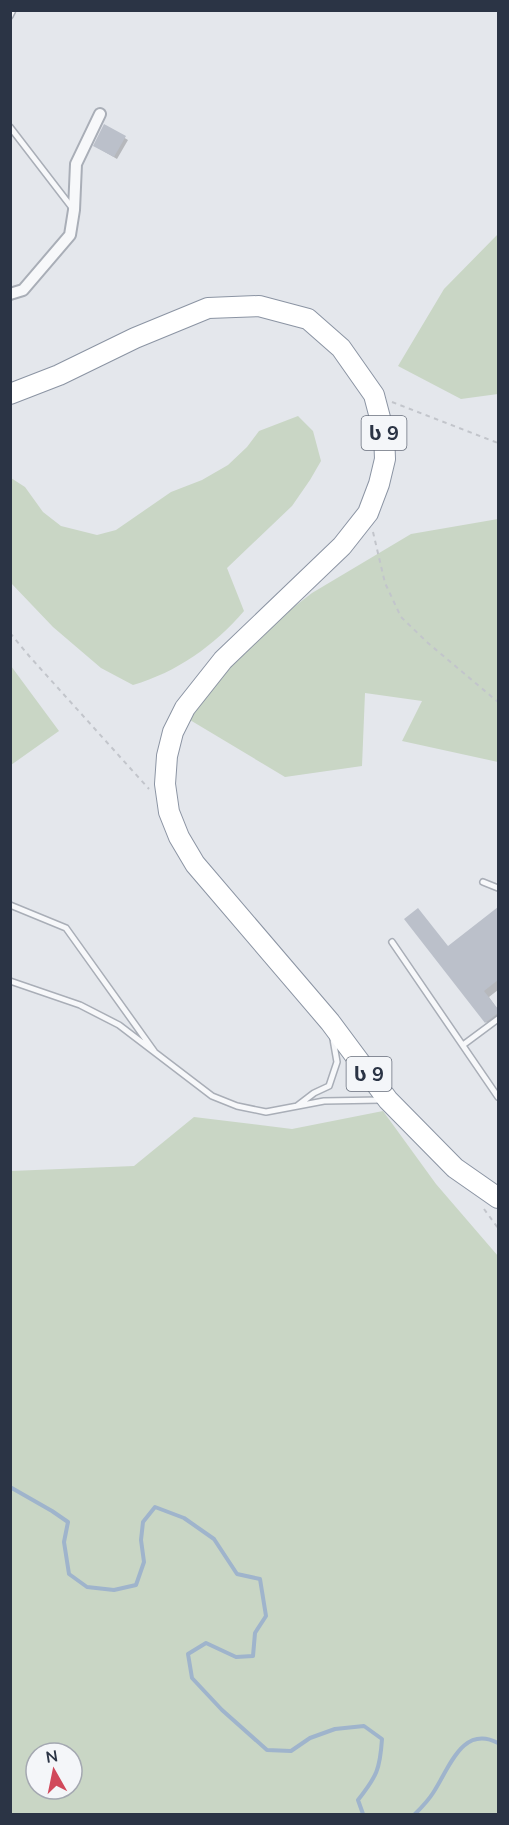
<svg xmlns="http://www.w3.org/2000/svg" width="509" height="1825" viewBox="0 0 509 1825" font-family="'Nunito Sans','Noto Sans Georgian',sans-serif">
	<rect width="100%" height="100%" fill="#e4e7ec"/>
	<path fill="#c9d6c5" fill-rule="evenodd" d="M 498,234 L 498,394 L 461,399 L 398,366 L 444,289 Z
		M 298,416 L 313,431 L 321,461 L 310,480 L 292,506 L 227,568 L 244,611 C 214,646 177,672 133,685 L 101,668 L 53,627 L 11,583 L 11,478 L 25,487 L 43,512 L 61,526 L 97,535 L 116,530 L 171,492 L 202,480 L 228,465 L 247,447 L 259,431 Z
		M 498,519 L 498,762 L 402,741 L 422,701 L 365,693 L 362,766 L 285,777 L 190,720 L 212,670 L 312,593 L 411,534 Z
		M 11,666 L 59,731 L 11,765 L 10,765 Z
		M 383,1111 L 436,1184 L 498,1256 L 498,1814 L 11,1814 L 11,1171 L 134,1166 L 194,1117 L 292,1129 ZM 36,1753 L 72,1753 L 72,1789 L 36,1789 Z"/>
	<path fill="#0003" d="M 105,126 L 128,140 L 117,159 L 98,148 Z
		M 498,910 L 498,990 L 489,997 L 498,1010 L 498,1022 L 491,1027 L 486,1022 L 448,948 Z"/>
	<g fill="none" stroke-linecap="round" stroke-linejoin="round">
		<path stroke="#9fb4cc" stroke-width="4" d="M 10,1487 L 52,1511 L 68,1522 L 64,1542 L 69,1574 L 87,1587 L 114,1590 L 136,1585 L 144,1562 L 141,1540 L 143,1522 L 155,1507 L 184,1518 L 214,1539 L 237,1574 L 260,1579 L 266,1616 L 255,1633 L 253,1656 L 236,1657 L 206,1643 L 188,1654 L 192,1678 L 222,1710 L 267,1750 L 291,1751 L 310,1738 L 335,1729 L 364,1726 L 382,1739 C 380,1769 377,1776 358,1800 L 363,1814
			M 415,1814 C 421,1808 428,1801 433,1793 C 449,1769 462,1724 498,1743"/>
	</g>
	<path fill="#bbc0ca" d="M 104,124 L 126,136 L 114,157 L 93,146 Z
		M 498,907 L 498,980 L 484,991 L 498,1009 L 498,1013 L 485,1023 L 404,919 L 418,908 L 448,946 Z"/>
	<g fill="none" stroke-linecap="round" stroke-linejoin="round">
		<defs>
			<path id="lane" d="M 10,16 L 13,10
				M 10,127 L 73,209
				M 483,882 L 498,888
				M 10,905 L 66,928 L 154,1051
				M 392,942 L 498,1097
				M 10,981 L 80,1005 L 119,1025 L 212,1096 L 237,1106 L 266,1112 L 324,1101 L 381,1100
				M 463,1045 L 498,1019
				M 297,1106 L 314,1093 L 329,1086 L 337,1062 L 333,1039"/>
			<path id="street" d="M 10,294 L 23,290 L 70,235 L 74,210 L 76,164 L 100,114"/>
			<path id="highway" d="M 10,394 L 59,375 L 135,338 L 208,308 L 259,306 L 308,319 L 341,348 L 374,395 L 384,433 L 385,459 L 379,484 L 368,513 L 342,546 L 223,660 L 185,708 L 173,732 L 167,756 L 165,784 L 169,812 L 179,837 L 195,864 L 330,1022 L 388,1100 L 455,1168 L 498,1198"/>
		</defs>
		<use href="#lane" stroke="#a9aeb7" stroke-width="8"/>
		<use href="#street" stroke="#a9aeb7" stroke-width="14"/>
		<use href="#highway" stroke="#8b94a3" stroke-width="22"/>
		<path stroke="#c2c5cb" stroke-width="2" stroke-dasharray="4.5 4.5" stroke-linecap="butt" d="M 392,402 L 498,443
			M 373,532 L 385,583 L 401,617 L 428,643 L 498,702
			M 10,633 L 30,657 L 149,789
			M 484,1209 L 498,1228"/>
		<use href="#lane" stroke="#f7f8fa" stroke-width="5"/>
		<use href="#street" stroke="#f7f8fa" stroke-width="10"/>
		<use href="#highway" stroke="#fff" stroke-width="20"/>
	</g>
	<g text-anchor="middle" stroke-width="4.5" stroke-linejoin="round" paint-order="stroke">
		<g fill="#f4f6f9" stroke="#676e7b" stroke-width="1.5">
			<rect x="361.5" y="416" width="45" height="34" rx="4.5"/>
			<rect x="346.5" y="1057" width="45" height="34" rx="4.5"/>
		</g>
		<g font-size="20" font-weight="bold" fill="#2b3445">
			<text x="384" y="440">ს 9</text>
			<text x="369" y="1081">ს 9</text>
		</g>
	</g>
	<rect width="509" height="1825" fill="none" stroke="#2b3445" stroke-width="24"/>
	<g transform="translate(54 1771) rotate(351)"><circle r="28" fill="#f4f6f9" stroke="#a4a8b1" stroke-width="1.5"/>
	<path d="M0-4.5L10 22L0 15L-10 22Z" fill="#d1495b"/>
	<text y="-9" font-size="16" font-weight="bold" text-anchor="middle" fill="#2b3445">N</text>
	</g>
</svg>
